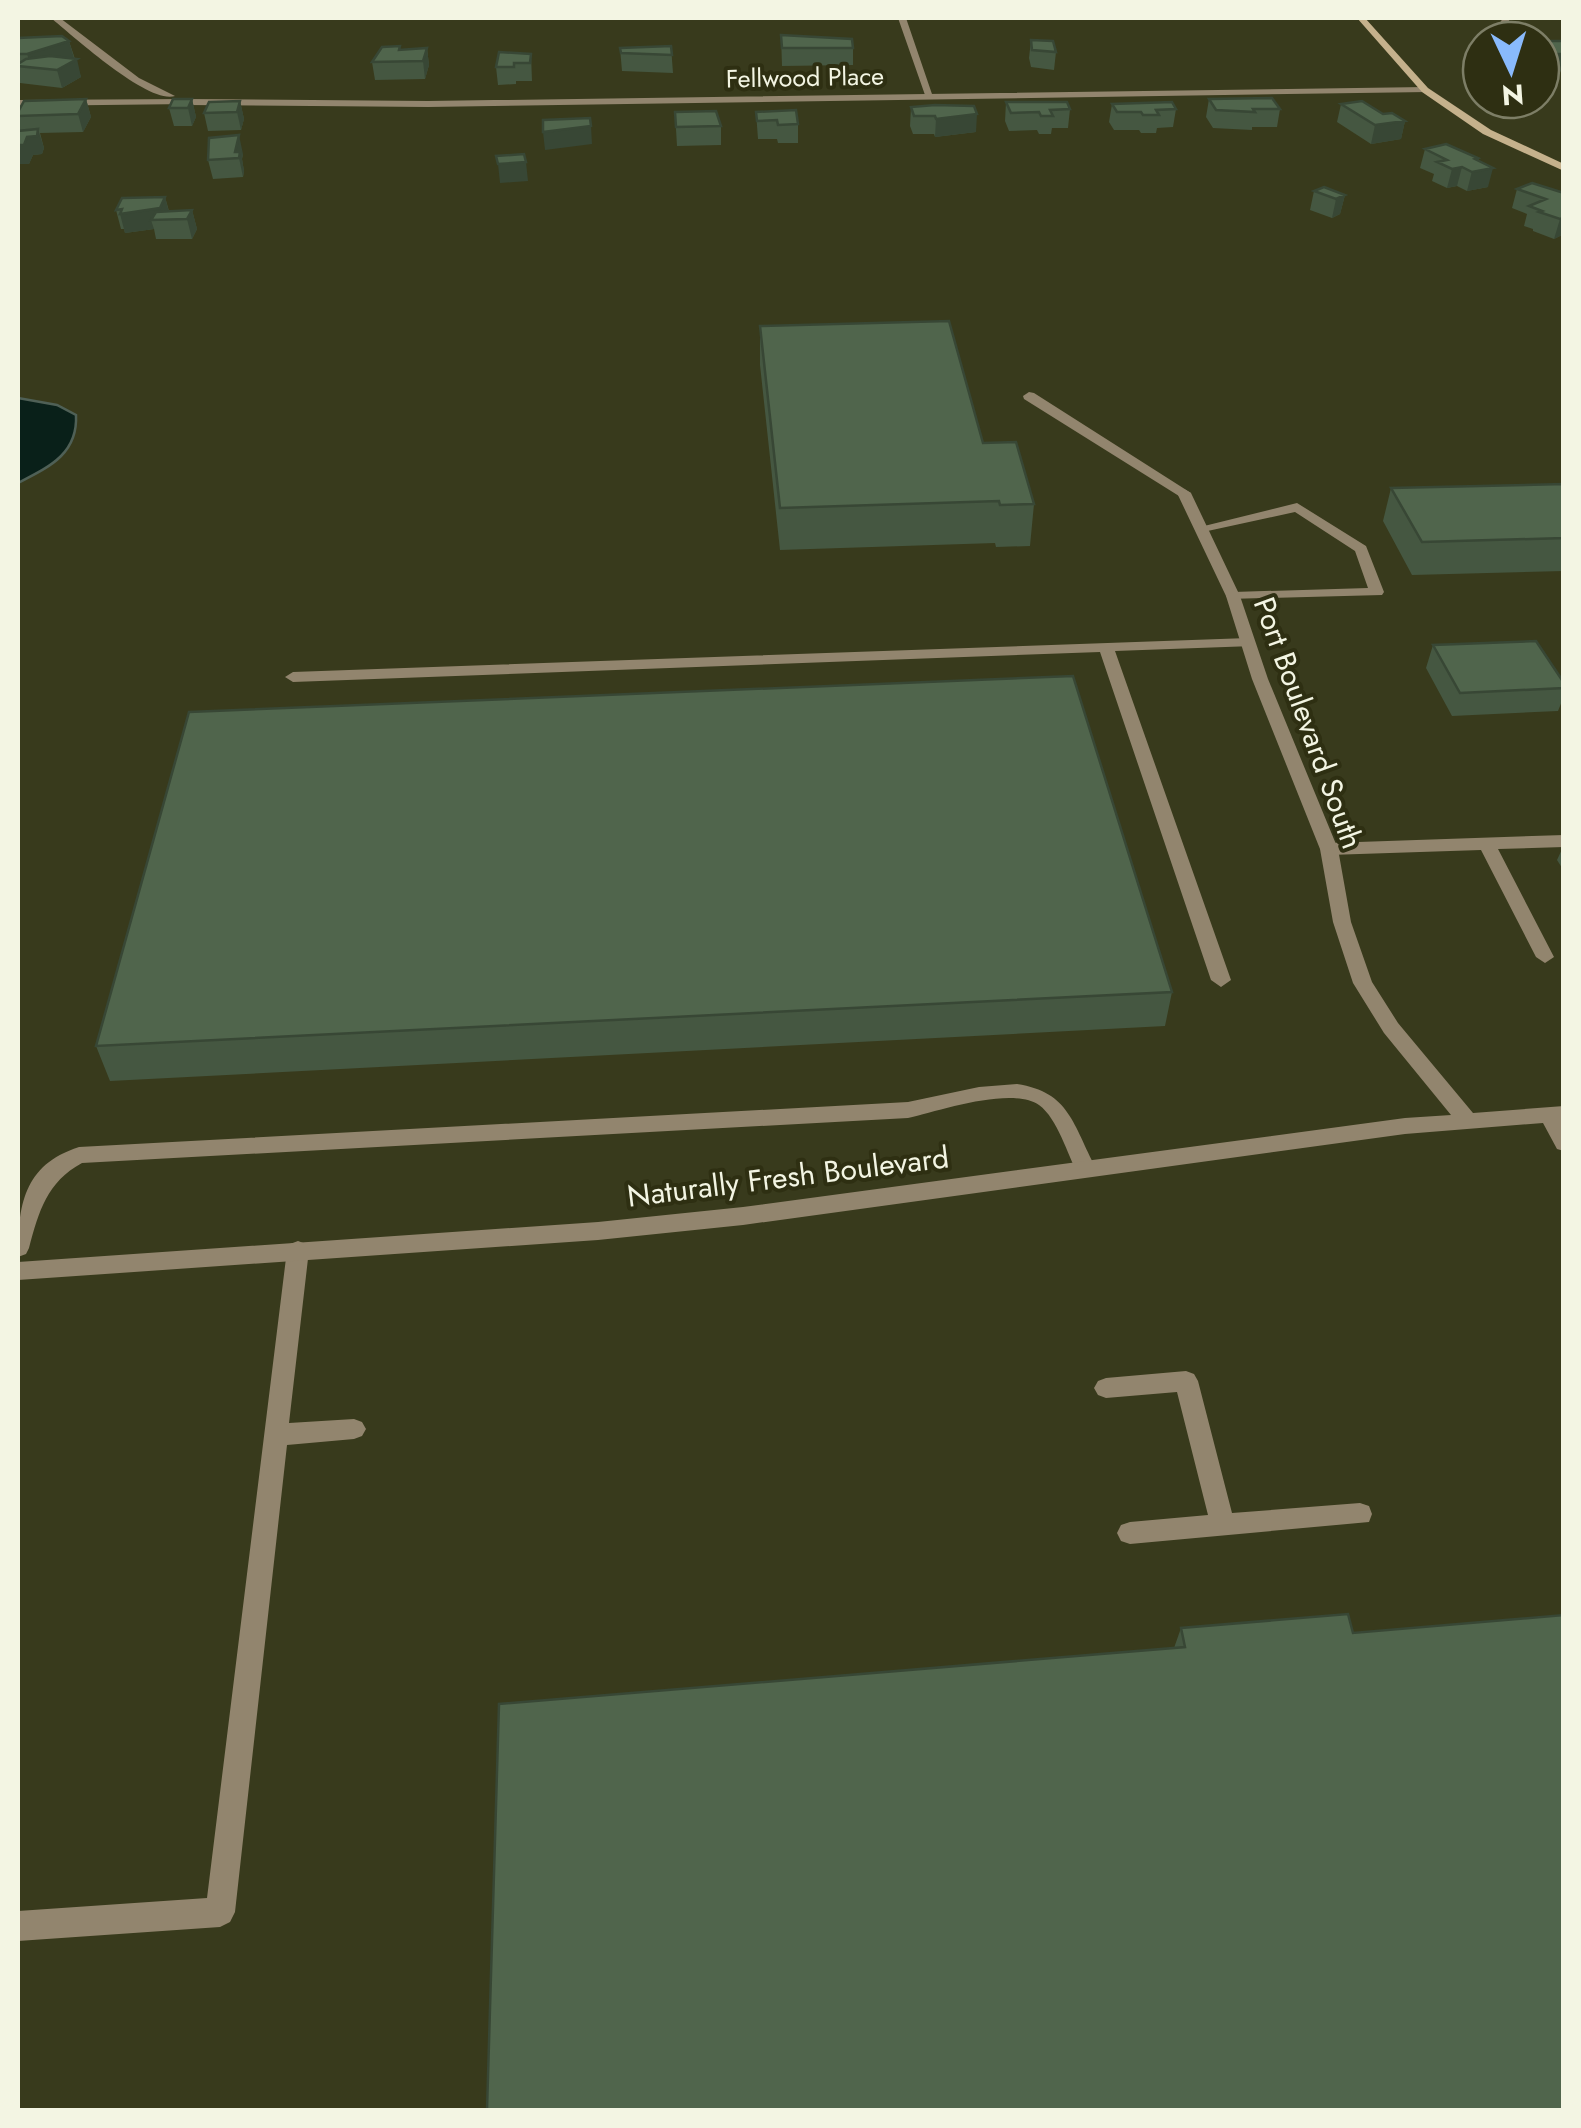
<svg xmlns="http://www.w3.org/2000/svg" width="1581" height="2128" viewBox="0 0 1581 2128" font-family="Jost,sans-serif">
	<rect width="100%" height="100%" fill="#383a1c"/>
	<path fill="#092019" stroke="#4f6056" stroke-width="2.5" d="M 18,398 L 57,405 L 76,415 C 78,454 49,467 18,483 Z"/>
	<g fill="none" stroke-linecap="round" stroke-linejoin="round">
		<path fill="#92856e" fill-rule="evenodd" d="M 51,18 L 60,18 L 139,78 L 175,96 C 149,105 73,36 51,18 Z
			M 898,18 L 906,18 L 933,97 L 925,95 Z
			M 186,99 L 189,104 L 18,106 L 18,100 Z
			M 1029,392 L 1034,393 L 1191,493 L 1179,496 L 1024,399 L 1023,396 Z
			M 1297,503 L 1366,546 L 1384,592 L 1382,595 L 1228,599 L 1226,596 L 1233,592 L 1368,588 L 1355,551 L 1295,512 L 1203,532 L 1196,528 Z
			M 1248,638 L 1253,640 L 1253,646 L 1115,651 L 1231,980 L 1221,987 L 1211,980 L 1100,652 L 293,682 L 285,677 L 293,672 Z
			M 1564,835 L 1564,847 L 1498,849 L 1554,957 L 1545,963 L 1536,957 L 1481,850 L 1329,855 L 1320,849 L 1329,843 Z
			M 1017,1084 C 1070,1092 1073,1125 1096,1168 L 1092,1174 L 1078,1174 C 1067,1154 1058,1119 1039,1105 C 1011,1086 939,1111 908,1118 L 82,1163 C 47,1182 39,1211 29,1248 L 26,1254 L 18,1257 C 18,1206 23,1165 79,1147 L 908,1102 L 979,1087 Z
			M 298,1241 L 306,1244 L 309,1250 L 289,1423 L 354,1419 L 362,1422 L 366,1429 L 362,1436 L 354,1439 L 287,1445 L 235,1912 L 230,1922 L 220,1927 L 18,1941 L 18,1911 L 207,1898 L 287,1250 L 290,1244 Z
			M 1186,1371 L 1194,1374 L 1198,1381 L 1232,1513 L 1360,1503 L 1369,1506 L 1372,1514 L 1369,1522 L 1130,1544 L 1121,1541 L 1117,1533 L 1121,1525 L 1130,1522 L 1208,1515 L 1177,1392 L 1106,1398 L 1098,1395 L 1094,1388 L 1098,1381 L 1106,1378 Z"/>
		<path fill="#92856e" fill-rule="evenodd" d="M 1503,18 L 1511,18 L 1499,34 L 1493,34 Z
			M 1425,87 L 1428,92 L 428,107 L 186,105 L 181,102 L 186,99 L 428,101 Z
			M 1184,489 L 1191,493 L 1240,596 L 1268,679 L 1338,849 L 1351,922 L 1372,982 L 1398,1023 L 1473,1113 L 1564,1106 L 1564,1151 L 1557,1149 L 1543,1123 L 1405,1134 L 743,1225 L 598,1240 L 18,1280 L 18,1262 L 598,1222 L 743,1207 L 1405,1118 L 1451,1115 L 1384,1033 L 1353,983 L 1333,922 L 1320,849 L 1252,679 L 1226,596 L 1177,493 Z"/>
		<path fill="#c5b18c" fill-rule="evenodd" d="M 1357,18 L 1365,18 L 1428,88 L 1491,130 L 1564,164 L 1564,171 L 1483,134 L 1422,92 Z"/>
	</g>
	<path fill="#455741" d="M 781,35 L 853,48 L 853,65 L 782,66 Z
		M 18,38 L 69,41 L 81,77 L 62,88 L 20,83 L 18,75 Z
		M 1031,40 L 1056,52 L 1054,70 L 1031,67 L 1029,58 Z
		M 1478,40 L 1481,40 L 1481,66 L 1473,58 Z
		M 1541,41 L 1564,41 L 1564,71 L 1551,72 L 1541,65 Z
		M 671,46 L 673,73 L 622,71 L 620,48 Z
		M 427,48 L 429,65 L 425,79 L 375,80 L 372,62 L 401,50 Z
		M 531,54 L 532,81 L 516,81 L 516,84 L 498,85 L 496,67 Z
		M 86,99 L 91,117 L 83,132 L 40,133 L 44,148 L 42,154 L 33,155 L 29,164 L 18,124 L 18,112 Z
		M 192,99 L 196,117 L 192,126 L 174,126 L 169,108 Z
		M 1209,99 L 1280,109 L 1277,127 L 1252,127 L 1252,130 L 1213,128 L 1206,117 Z
		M 240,101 L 244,119 L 241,130 L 208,131 L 204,113 Z
		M 1006,102 L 1070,109 L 1068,128 L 1052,128 L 1051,134 L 1039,134 L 1037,130 L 1009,131 L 1005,121 Z
		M 1112,104 L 1176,109 L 1173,127 L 1157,128 L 1156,133 L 1141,133 L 1139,130 L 1114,130 L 1109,122 Z
		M 1341,104 L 1405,121 L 1401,139 L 1371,144 L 1337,122 Z
		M 935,105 L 976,132 L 935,137 L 934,134 L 913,134 L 910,126 L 911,107 Z
		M 675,112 L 721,126 L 721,145 L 677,146 Z
		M 756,112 L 798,124 L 798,143 L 778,143 L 777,139 L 758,139 Z
		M 1425,149 L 1478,158 L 1488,187 L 1467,191 L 1457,186 L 1447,188 L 1432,181 L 1434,174 L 1420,168 Z
		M 243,154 L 242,159 L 244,171 L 243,177 L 213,179 L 208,160 Z
		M 1517,189 L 1564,193 L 1564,234 L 1554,239 L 1533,231 L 1533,229 L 1524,226 L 1527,214 L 1512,208 Z
		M 1314,191 L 1345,195 L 1340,214 L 1332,218 L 1310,210 Z
		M 165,197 L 169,211 L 192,210 L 197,229 L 192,239 L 156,239 L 154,229 L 125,233 L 124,229 L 121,229 L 116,210 Z
		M 760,326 L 983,443 L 1034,504 L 1030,546 L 996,547 L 995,543 L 780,550 L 760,365 Z
		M 1564,484 L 1564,571 L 1412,575 L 1383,521 L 1391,488 Z
		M 1433,645 L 1564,683 L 1564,696 L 1558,711 L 1452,716 L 1426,668 Z
		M 1564,845 L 1564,871 L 1557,860 Z
		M 1172,992 L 1165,1026 L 110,1081 L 96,1046 Z
		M 1181,1628 L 1353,1633 L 1174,1648 Z"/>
	<path fill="#384735" d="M 69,41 L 74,58 L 31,67 L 27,54 Z
		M 427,48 L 429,65 L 425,79 L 423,61 Z
		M 1556,54 L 1564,54 L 1564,71 L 1551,72 Z
		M 77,59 L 81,77 L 62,88 L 57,70 Z
		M 86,99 L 91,117 L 83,132 L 78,114 Z
		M 192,99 L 196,117 L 192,126 L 188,108 Z
		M 240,101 L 244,119 L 241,130 L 237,112 Z
		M 977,114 L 976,132 L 935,137 L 936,119 Z
		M 1405,121 L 1401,139 L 1371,144 L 1375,125 Z
		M 591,126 L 592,144 L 545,150 L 543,132 Z
		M 38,129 L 44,148 L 42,154 L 33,155 L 29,164 L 18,164 L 18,145 Z
		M 239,135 L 243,154 L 242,159 L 244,171 L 243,177 L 239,158 L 235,152 Z
		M 1478,158 L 1474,172 L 1493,168 L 1488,187 L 1467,191 L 1475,159 Z
		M 526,162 L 528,181 L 500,183 L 498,164 Z
		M 1462,167 L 1457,186 L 1447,188 L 1452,169 Z
		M 1345,195 L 1340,214 L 1332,218 L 1336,199 Z
		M 165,197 L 170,216 L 151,220 L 154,229 L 125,233 L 120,214 Z
		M 192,210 L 197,229 L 192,239 L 187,219 Z
		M 1564,217 L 1564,234 L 1554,239 L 1560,219 Z"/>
	<path fill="#50654c" stroke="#384735" stroke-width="2.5" d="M 781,35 L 852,39 L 853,48 L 782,48 Z
		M 62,36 L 69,41 L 27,54 L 18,54 L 18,38 Z
		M 1031,40 L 1053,41 L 1056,52 L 1032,50 Z
		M 1541,41 L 1564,41 L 1564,54 L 1556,54 L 1541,45 Z
		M 400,46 L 399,50 L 427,48 L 423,61 L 372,62 L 382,47 Z
		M 671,46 L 672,55 L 621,53 L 620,48 Z
		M 499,52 L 531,54 L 530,63 L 514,63 L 514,67 L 496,67 Z
		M 50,56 L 77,59 L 57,70 L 18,66 L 18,64 L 26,59 Z
		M 1272,98 L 1280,109 L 1253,109 L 1255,112 L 1216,110 L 1209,99 Z
		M 86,99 L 78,114 L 18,116 L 18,112 L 24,101 Z
		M 173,99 L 192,99 L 188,108 L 169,108 Z
		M 240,101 L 237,112 L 204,113 L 209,102 Z
		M 1362,101 L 1383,114 L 1392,113 L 1405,121 L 1375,125 L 1341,104 Z
		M 1006,102 L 1067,102 L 1070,109 L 1050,110 L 1053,116 L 1041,116 L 1039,112 L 1011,113 Z
		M 1172,102 L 1176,109 L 1156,110 L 1159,115 L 1143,115 L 1141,112 L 1117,112 L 1112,104 Z
		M 935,105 L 974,106 L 977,114 L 936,119 L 935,116 L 914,116 L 911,107 Z
		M 796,110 L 798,124 L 778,125 L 777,120 L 757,121 L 756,112 Z
		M 716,111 L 721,126 L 676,127 L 675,112 Z
		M 590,118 L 591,126 L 543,132 L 543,120 Z
		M 38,129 L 37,136 L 27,137 L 24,145 L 18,145 L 18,131 Z
		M 239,135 L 235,152 L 240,152 L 239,158 L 208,160 L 209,138 Z
		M 1446,144 L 1478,158 L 1475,159 L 1493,168 L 1472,172 L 1462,167 L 1452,169 L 1437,162 L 1447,160 L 1425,149 Z
		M 524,154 L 526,162 L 498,164 L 496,156 Z
		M 1532,183 L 1564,193 L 1564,217 L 1560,219 L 1539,212 L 1542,211 L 1529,206 L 1546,199 L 1517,189 Z
		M 1324,187 L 1345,195 L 1336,199 L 1314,191 Z
		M 165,197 L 160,208 L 120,214 L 122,209 L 116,210 L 122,198 Z
		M 192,210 L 187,219 L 151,220 L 156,212 Z
		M 949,321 L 983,443 L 1016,442 L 1034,504 L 1000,505 L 999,501 L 780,508 L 760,326 Z
		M 1564,484 L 1564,538 L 1422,542 L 1391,488 Z
		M 1536,641 L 1564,683 L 1564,688 L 1460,693 L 1433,645 Z
		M 1073,676 L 1172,992 L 96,1046 L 189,712 Z
		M 1348,1614 L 1353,1633 L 1564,1615 L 1564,2110 L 487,2110 L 499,1704 L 1185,1647 L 1181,1628 Z"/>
	<g text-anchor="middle" stroke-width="8" stroke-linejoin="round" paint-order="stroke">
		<g font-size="25" fill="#f3f5e3" stroke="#2e2f12">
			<text transform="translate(805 77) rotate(-1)" y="9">Fellwood Place</text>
		</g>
		<g font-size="30" fill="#f3f5e3" stroke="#2e2f12">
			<text transform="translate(1308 723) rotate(70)" y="10">Port Boulevard South</text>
			<text transform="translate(788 1177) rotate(-7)" y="10">Naturally Fresh Boulevard</text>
		</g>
	</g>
	<rect width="1581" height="2128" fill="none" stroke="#f3f5e3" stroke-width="40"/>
	<g transform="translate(1511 70) rotate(176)"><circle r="48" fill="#2e2f12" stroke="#7d7e66" stroke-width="2.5"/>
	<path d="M0-8L18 38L0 25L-18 38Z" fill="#89bafc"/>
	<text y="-15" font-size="28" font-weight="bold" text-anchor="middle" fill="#f3f5e3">N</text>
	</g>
</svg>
